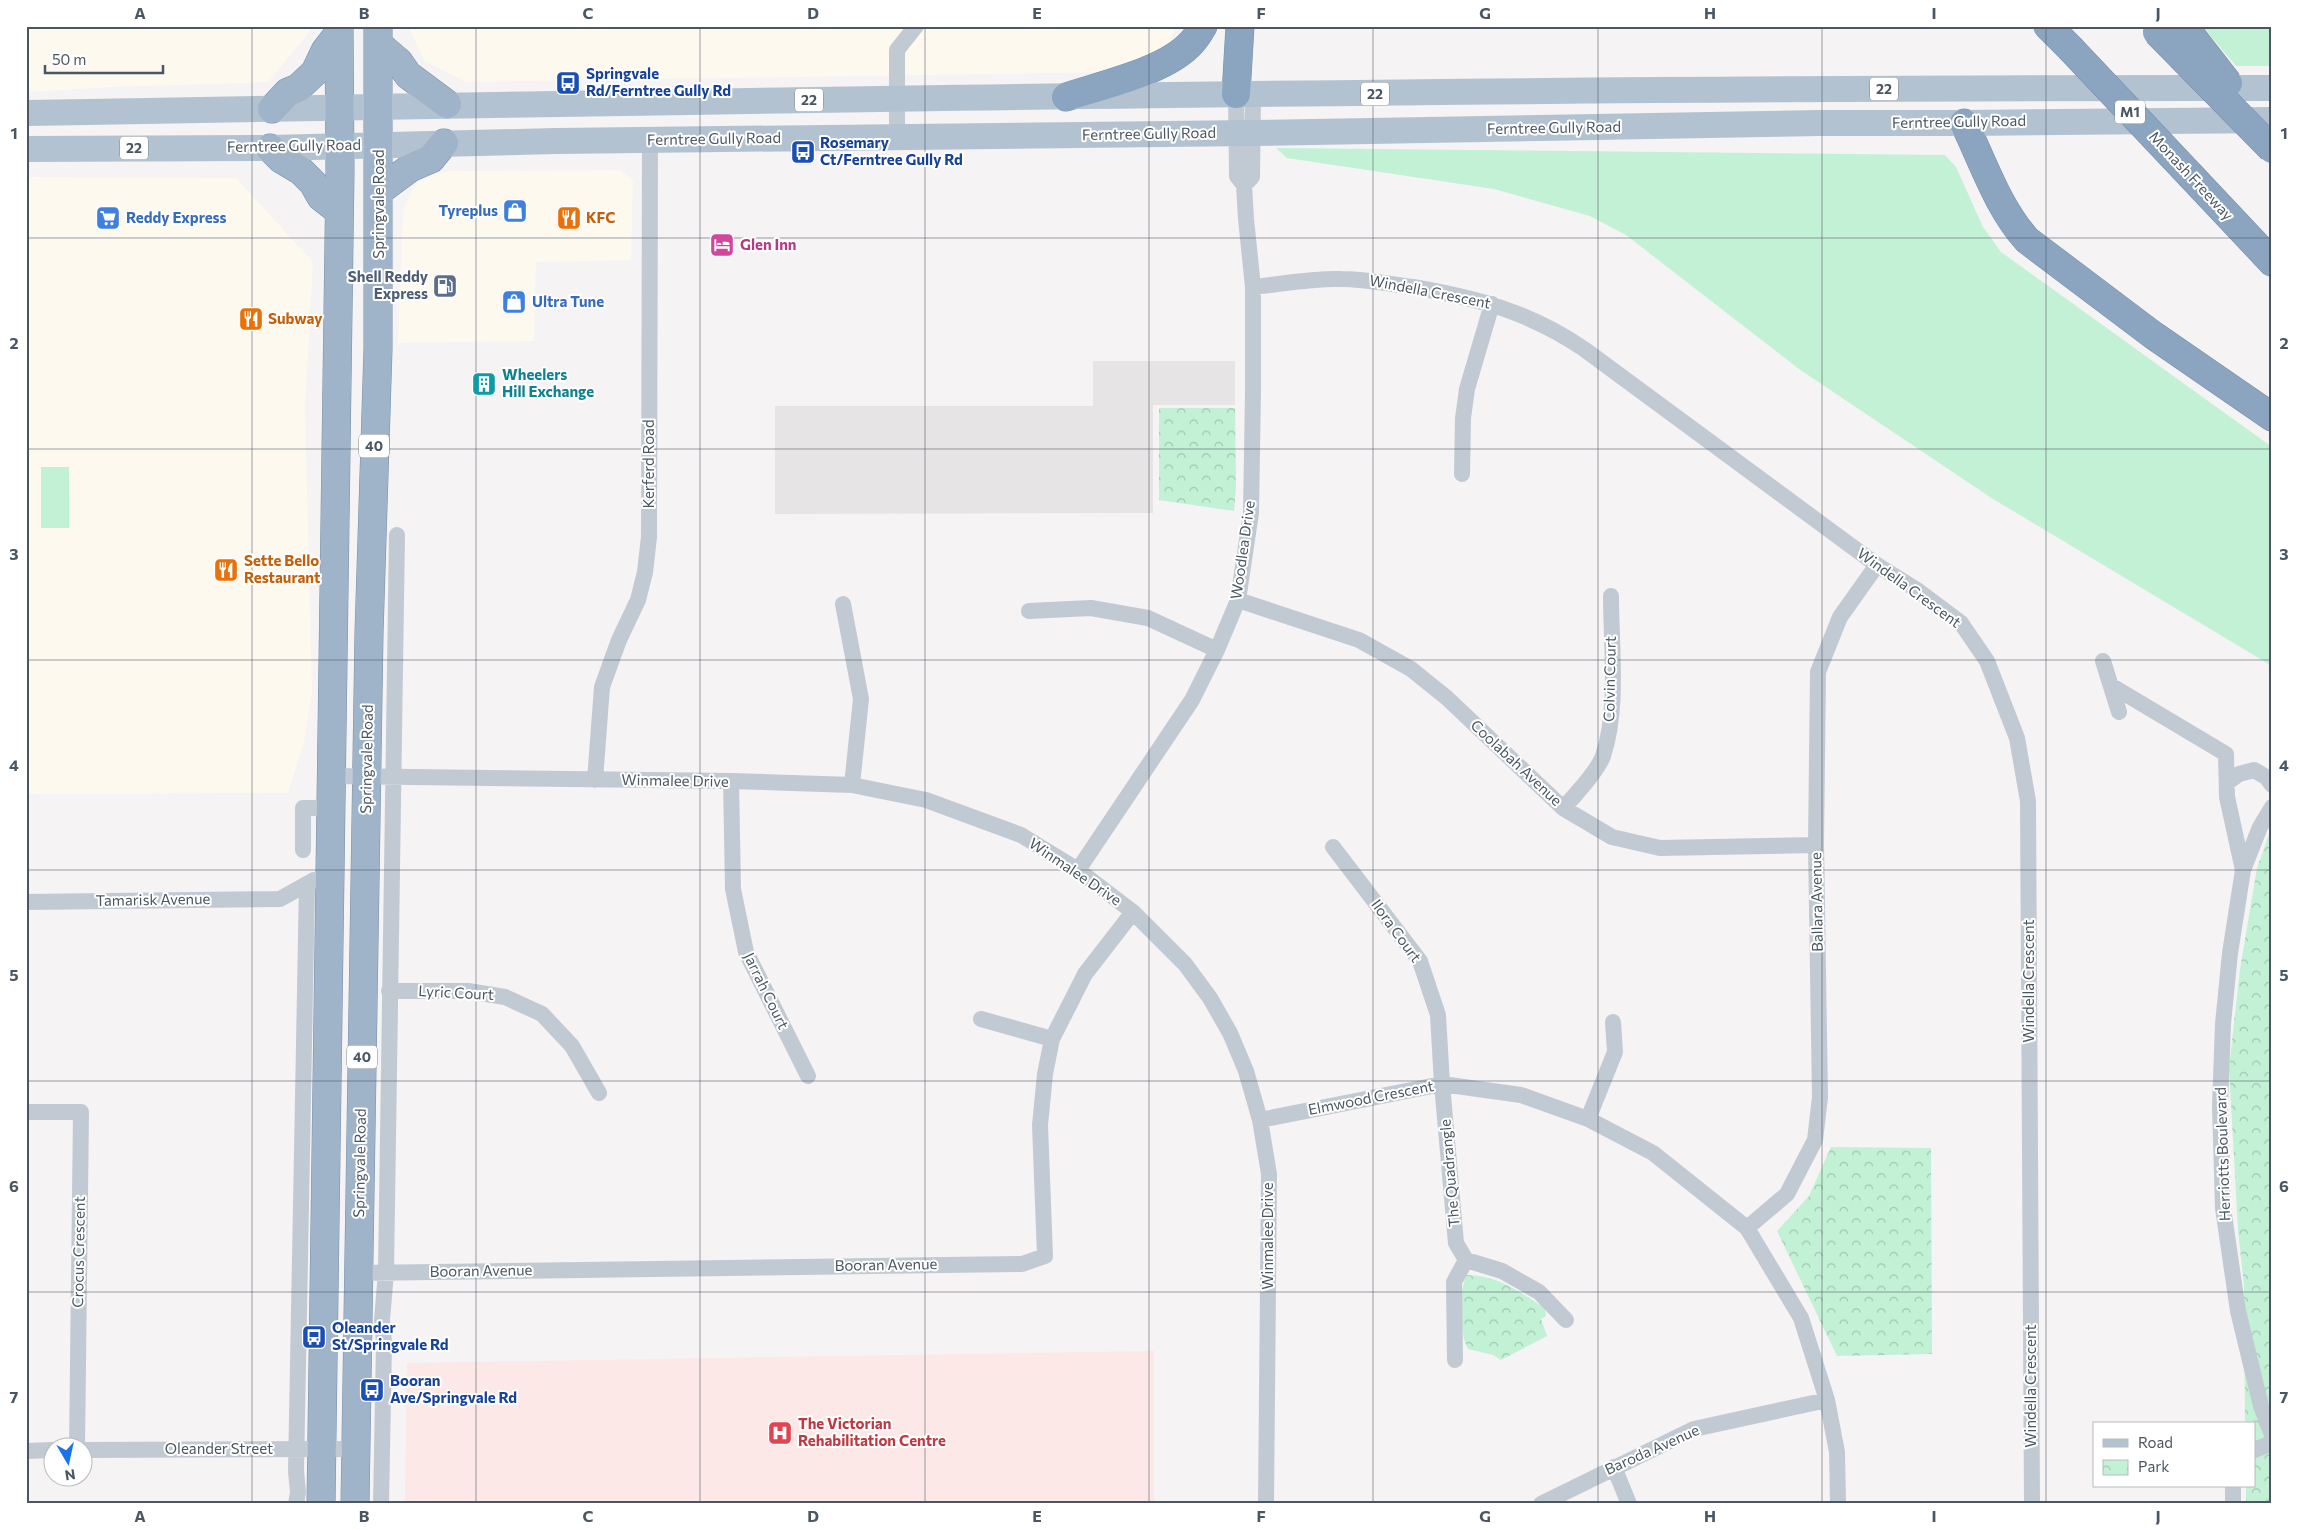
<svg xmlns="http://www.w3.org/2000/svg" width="2298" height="1530" viewBox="0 0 2298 1530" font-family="Commissioner,sans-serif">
	<defs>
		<pattern id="park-crowns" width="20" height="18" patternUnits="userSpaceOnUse" patternTransform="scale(1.25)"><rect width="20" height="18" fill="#c3f1d5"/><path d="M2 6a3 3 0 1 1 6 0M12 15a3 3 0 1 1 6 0" fill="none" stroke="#a0c6b0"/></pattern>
	</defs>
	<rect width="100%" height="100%" fill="#f5f3f3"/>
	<path fill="#fdf9ef" d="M 26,26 L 311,26 L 311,30 L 268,82 L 113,87 L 26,92 Z
		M 408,26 L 1176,26 L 1168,48 L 1112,72 L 466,82 L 425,61 Z
		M 621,170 L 633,181 L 631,260 L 536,262 L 534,341 L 398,343 L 403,210 L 413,189 L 420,181 L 432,175 L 449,171 Z
		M 26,177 L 236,178 L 313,262 L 305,406 L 312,693 L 304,742 L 288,793 L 26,794 Z"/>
	<path fill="#e6e4e5" d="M 1093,361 L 1235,361 L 1235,405 L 1153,405 L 1153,513 L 775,514 L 775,406 L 1093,406 Z"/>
	<path fill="#fce8e6" d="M 1154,1351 L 1154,1504 L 405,1504 L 407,1363 Z"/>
	<path fill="#c3f1d5" d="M 2202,26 L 2272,26 L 2272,66 L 2236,66 Z
		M 1276,148 L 1945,155 L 1956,167 L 1983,227 L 2001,252 L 2272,447 L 2272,666 L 1993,499 L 1799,369 L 1626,235 L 1590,216 L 1494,189 L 1287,158 Z
		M 41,467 L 69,467 L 69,528 L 41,528 Z"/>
	<path fill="url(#park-crowns)" d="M 1159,408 L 1235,408 L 1236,486 L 1234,511 L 1159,500 Z
		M 2272,826 L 2272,1504 L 2246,1504 L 2246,1486 L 2254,1486 L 2254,1424 L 2245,1424 L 2244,1286 L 2238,1230 L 2229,1068 L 2240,969 L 2257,868 Z
		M 1831,1147 L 1931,1148 L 1932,1354 L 1837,1356 L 1777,1231 L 1809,1196 Z
		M 1467,1275 C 1497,1275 1520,1292 1545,1308 L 1546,1316 L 1541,1319 L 1547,1336 L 1501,1360 L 1493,1355 L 1468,1349 C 1459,1334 1458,1290 1467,1275 Z"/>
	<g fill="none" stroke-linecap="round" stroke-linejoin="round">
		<defs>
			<path id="trunk" d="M 378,44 L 399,62 L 408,75 L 447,104
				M 272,109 L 288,92 L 298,88 L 315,72 L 325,51 L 339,33
				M 270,148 L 281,159 L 301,171 L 313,183 L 321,197 L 339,211
				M 379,191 L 410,168 L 431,159 L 444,143
				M 321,1504 L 340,171 L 339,26
				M 355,1504 L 369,633 L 378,349 L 378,26"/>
			<path id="motorway" d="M 2048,26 L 2070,48
				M 1236,94 L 1240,26
				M 1066,97 C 1102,85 1167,71 1192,42 C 1197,37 1200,31 1203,26
				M 1964,123 C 1984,164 1997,206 2027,240 L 2153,335 L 2272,417
				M 2191,176 L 2272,262"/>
		</defs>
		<use href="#trunk" stroke="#7690ad" stroke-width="29"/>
		<use href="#motorway" stroke="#7690ad" stroke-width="29"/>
		<path stroke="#c1cad2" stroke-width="16" d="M 897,136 L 897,50 L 916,26
			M 1244,185 L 1252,177 L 1253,95
			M 1253,287 C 1282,284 1312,278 1341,279 C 1365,279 1389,284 1413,287 C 1477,298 1530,312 1584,349 L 1877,565 L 1917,590 L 1961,623 L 1987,661 L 2017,738 L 2028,801 L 2032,1504
			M 1462,474 L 1463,418 L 1467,389 L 1492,304
			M 1238,600 L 1359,640 L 1411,669 L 1447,698 L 1563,808 L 1612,837 L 1660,848 L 1816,845
			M 843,604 L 861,699 L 852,785
			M 1029,611 L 1091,608 L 1148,618 L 1217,650
			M 2103,661 L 2119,712
			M 2112,686 L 2226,754 L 2227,797 L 2243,870 L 2230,953 L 2223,1024 L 2220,1106 L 2223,1208 L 2238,1311 L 2261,1406 L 2272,1435
			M 332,776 L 731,781 L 852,785 L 926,800 L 1021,835 L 1078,870 L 1133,912 L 1185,964 L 1210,998 L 1230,1033 L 1246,1071 L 1260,1120 L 1269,1174 L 1266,1504
			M 595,780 L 602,687 L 619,640 L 638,600 L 645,572 L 649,537 L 650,140
			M 731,781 L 733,889 L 746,952 L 808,1076
			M 2228,782 L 2239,774 L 2254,770 L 2266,777 L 2272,785
			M 1563,808 C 1574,797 1598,770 1603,756 C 1619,708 1611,647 1611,596
			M 1333,847 L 1420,961 L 1438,1015 L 1442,1084 L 1456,1243 L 1466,1260 L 1454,1282 L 1455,1360
			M 303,850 L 303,808 L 331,808
			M 1078,870 L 1192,700 L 1217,650 L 1238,600 L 1251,513 L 1253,391 L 1253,287 L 1246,219 L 1244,185 L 1237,176 L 1236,94
			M 2243,870 L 2260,827 L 2272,807
			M 26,902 L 280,899 L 314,880
			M 389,991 L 468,991 L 505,997 L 542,1014 L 572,1046 L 599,1093
			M 981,1019 L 1052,1039
			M 26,1112 L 81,1112 L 77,1448
			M 1588,1119 L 1615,1052 L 1613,1022
			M 1260,1120 L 1442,1084 L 1521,1095 L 1588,1119 L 1653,1153 L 1747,1228 L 1801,1318 L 1827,1400 L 1837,1452 L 1838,1504
			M 1747,1228 L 1787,1194 L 1815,1140 L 1820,1097 L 1816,845 L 1818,672 L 1840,617 L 1877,565
			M 1466,1260 L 1502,1271 L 1539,1292 L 1566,1320
			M 358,1273 L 1022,1264 L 1045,1256 L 1040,1125 L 1045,1074 L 1052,1039 L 1085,974 L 1133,912
			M 82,1450 L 356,1449
			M 2254,1450 L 2272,1443
			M 26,1451 L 52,1450
			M 1614,1467 L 1629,1504
			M 2233,1486 L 2233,1504
			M 296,1504 L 298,1492 L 296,1471 L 307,884
			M 381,1504 L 384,1343 L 382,1320 L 386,1272 L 397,535
			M 1541,1504 L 1694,1429 L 1827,1400"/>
		<path stroke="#b3c2d1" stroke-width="26" d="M 26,113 C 775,100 1523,87 2272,88
			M 26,149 L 270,148 L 556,141 L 1252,133 L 1820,123 L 1964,123 L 2272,120"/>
		<use href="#trunk" stroke="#9fb4c9" stroke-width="28"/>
		<use href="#motorway" stroke="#8ba5c1" stroke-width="28"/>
		<defs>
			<path id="motorway-bridge" d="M 2186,29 L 2228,83
				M 2157,32 L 2272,149
				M 2070,48 L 2191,176"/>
		</defs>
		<use href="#motorway-bridge" stroke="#7690ad" stroke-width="29" stroke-linecap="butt"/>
		<use href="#motorway-bridge" stroke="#8ba5c1" stroke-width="28"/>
	</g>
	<path fill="none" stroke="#4a5661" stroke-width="1" stroke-opacity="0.55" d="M 252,26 L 252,1504M 476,26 L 476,1504M 700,26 L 700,1504M 925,26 L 925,1504M 1149,26 L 1149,1504M 1373,26 L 1373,1504M 1598,26 L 1598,1504M 1822,26 L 1822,1504M 2046,26 L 2046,1504M 26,238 L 2272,238M 26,449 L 2272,449M 26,660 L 2272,660M 26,870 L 2272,870M 26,1081 L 2272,1081M 26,1292 L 2272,1292"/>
	<defs>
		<symbol id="bus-square" viewBox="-11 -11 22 22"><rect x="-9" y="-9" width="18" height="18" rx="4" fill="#1a4fb4" stroke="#fff"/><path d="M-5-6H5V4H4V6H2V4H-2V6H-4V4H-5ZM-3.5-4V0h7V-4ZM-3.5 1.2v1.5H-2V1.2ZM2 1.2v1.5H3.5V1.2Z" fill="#fff"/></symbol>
		<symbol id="shop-square" viewBox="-11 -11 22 22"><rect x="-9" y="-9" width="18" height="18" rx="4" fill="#3f7fe0" stroke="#fff"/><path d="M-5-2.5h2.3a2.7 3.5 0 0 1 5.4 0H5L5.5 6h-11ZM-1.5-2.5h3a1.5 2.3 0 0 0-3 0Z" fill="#fff"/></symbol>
		<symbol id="supermarket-square" viewBox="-11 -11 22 22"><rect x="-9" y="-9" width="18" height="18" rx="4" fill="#3f7fe0" stroke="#fff"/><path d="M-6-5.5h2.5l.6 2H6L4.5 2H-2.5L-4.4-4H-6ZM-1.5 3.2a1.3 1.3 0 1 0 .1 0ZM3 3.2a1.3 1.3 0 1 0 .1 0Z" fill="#fff"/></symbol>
		<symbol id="restaurant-square" viewBox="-11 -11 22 22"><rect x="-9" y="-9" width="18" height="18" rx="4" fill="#e8710a" stroke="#fff"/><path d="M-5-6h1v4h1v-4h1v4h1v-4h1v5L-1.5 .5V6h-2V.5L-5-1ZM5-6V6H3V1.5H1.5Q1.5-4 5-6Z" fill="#fff"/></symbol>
		<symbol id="hotel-square" viewBox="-11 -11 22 22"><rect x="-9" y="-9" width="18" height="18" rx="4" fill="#d1479c" stroke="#fff"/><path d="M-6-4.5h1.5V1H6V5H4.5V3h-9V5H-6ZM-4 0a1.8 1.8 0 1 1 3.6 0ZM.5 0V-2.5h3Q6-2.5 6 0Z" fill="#fff"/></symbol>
		<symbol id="fuel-square" viewBox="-11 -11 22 22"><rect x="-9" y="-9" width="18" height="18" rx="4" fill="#5c6f8a" stroke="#fff"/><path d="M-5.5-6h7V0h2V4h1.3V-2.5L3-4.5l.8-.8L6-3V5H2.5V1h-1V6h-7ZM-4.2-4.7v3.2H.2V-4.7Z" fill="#fff"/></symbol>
		<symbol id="building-square" viewBox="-11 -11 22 22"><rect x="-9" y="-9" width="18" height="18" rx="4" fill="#0f9aa8" stroke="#fff"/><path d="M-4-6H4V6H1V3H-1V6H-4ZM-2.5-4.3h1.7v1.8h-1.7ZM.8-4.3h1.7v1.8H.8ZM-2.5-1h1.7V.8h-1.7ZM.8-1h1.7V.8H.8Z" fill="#fff"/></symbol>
		<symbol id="hospital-square" viewBox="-11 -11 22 22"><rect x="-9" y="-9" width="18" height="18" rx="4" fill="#e0444e" stroke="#fff"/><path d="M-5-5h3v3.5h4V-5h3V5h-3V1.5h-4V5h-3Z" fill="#fff"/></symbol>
	</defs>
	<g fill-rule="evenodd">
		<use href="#bus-square" x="554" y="69" width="28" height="28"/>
		<use href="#bus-square" x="789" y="138" width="28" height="28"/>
		<use href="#shop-square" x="501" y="197" width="28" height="28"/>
		<use href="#supermarket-square" x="94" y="204" width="28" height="28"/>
		<use href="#restaurant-square" x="555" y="204" width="28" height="28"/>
		<use href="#hotel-square" x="708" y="231" width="28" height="28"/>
		<use href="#fuel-square" x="431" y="272" width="28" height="28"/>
		<use href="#shop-square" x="500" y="288" width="28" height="28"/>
		<use href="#restaurant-square" x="237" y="305" width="28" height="28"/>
		<use href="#building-square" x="470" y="370" width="28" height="28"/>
		<use href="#restaurant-square" x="212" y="556" width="28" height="28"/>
		<use href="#bus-square" x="300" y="1323" width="28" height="28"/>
		<use href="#bus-square" x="358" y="1376" width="28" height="28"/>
		<use href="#hospital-square" x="766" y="1419" width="28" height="28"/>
	</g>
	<g text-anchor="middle" stroke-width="4" stroke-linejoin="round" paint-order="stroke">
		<g fill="#fff" stroke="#808990" stroke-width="1">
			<rect x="1870" y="77.5" width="28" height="23" rx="4"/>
			<rect x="1361" y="82.5" width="28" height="23" rx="4"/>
			<rect x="795" y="88.5" width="28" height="23" rx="4"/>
			<rect x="2115" y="100.5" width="30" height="23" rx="4"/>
			<rect x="120" y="136.5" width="28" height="23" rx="4"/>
			<rect x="359" y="434.5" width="30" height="23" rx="4"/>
			<rect x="347" y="1045.5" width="30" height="23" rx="4"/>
		</g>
		<g font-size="14" font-weight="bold" fill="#4a5661">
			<text x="1884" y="94">22</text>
			<text x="1375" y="99">22</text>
			<text x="809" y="105">22</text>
			<text x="2130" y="117">M1</text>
			<text x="134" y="153">22</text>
			<text x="374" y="451">40</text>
			<text x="362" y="1062">40</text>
		</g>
		<g font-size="15" font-weight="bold" fill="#164399" stroke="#fff" text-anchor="start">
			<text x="586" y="79">Springvale<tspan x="586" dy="17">Rd/Ferntree Gully Rd</tspan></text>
			<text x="820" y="148">Rosemary<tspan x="820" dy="17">Ct/Ferntree Gully Rd</tspan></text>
			<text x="332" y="1333">Oleander<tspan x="332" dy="17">St/Springvale Rd</tspan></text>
			<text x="390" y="1386">Booran<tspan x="390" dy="17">Ave/Springvale Rd</tspan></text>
		</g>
		<g font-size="15" fill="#4a5661" stroke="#fff">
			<text transform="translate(1959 122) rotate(-1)" y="5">Ferntree Gully Road</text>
			<text transform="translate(1554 128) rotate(-1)" y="5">Ferntree Gully Road</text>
			<text transform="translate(1149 134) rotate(-1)" y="5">Ferntree Gully Road</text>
			<text transform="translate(714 139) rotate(-1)" y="5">Ferntree Gully Road</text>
			<text transform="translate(294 146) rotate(-1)" y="5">Ferntree Gully Road</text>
			<text transform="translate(2191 176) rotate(47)" y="5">Monash Freeway</text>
			<text transform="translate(379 204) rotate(-90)" y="5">Springvale Road</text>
			<text transform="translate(1430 292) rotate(11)" y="5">Windella Crescent</text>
			<text transform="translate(649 464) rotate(-90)" y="5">Kerferd Road</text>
			<text transform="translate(1243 550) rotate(-82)" y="5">Woodlea Drive</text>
			<text transform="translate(1909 588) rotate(36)" y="5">Windella Crescent</text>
			<text transform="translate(1610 679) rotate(-89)" y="5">Colvin Court</text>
			<text transform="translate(367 759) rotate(-89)" y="5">Springvale Road</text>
			<text transform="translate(1516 763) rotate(43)" y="5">Coolabah Avenue</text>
			<text transform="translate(675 781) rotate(1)" y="5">Winmalee Drive</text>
			<text transform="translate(1075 872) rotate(34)" y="5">Winmalee Drive</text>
			<text transform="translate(153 900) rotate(-1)" y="5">Tamarisk Avenue</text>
			<text transform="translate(1817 902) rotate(-91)" y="5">Ballara Avenue</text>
			<text transform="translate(1396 931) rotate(54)" y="5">Ilora Court</text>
			<text transform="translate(2029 981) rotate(-90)" y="5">Windella Crescent</text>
			<text transform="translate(766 991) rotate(64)" y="5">Jarrah Court</text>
			<text transform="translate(456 993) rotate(3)" y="5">Lyric Court</text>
			<text transform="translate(1371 1098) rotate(-11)" y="5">Elmwood Crescent</text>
			<text transform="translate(2223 1154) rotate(-92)" y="5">Herriotts Boulevard</text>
			<text transform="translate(360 1163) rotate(-89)" y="5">Springvale Road</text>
			<text transform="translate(1450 1173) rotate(-95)" y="5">The Quadrangle</text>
			<text transform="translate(1268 1236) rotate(-90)" y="5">Winmalee Drive</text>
			<text transform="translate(79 1252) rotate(-89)" y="5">Crocus Crescent</text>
			<text transform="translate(886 1265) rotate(-1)" y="5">Booran Avenue</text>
			<text transform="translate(481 1271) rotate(-1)" y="5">Booran Avenue</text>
			<text transform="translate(2031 1386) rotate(-90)" y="5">Windella Crescent</text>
			<text x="219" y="1454">Oleander Street</text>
			<text transform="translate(1652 1450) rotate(-24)" y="5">Baroda Avenue</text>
		</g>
		<g font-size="15" font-weight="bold" fill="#366cbe" stroke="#fff" text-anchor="start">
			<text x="498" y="216" text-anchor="end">Tyreplus</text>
			<text x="126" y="223">Reddy Express</text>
			<text x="532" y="307">Ultra Tune</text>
		</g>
		<g font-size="15" font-weight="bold" fill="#c56008" stroke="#fff" text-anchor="start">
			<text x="586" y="223">KFC</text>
			<text x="268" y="324">Subway</text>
			<text x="244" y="566">Sette Bello<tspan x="244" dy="17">Restaurant</tspan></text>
		</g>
		<g font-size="15" font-weight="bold" fill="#b23c85" stroke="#fff" text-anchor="start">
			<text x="740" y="250">Glen Inn</text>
		</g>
		<g font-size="15" font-weight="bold" fill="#4e5e75" stroke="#fff" text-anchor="end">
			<text x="428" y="282">Shell Reddy<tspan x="428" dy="17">Express</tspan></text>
		</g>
		<g font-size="15" font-weight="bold" fill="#0d838f" stroke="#fff" text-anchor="start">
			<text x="502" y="380">Wheelers<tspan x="502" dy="17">Hill Exchange</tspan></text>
		</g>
		<g font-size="15" font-weight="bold" fill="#be3a42" stroke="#fff" text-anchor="start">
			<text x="798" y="1429">The Victorian<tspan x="798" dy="17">Rehabilitation Centre</tspan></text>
		</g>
	</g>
	<rect width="2298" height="1530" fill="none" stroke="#ffffff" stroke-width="55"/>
	<rect x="2093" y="1422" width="162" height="65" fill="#ffffff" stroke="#b7bbc0"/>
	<rect x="2103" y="1439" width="25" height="8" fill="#b3c2d1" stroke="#b7bbc0"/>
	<text x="2138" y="1448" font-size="15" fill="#4a5661">Road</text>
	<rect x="2103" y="1460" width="25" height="15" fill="url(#park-crowns)" stroke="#b7bbc0"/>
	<text x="2138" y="1472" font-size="15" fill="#4a5661">Park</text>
	<g transform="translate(68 1462) rotate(171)"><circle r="24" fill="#ffffff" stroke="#b7bbc0"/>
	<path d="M0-4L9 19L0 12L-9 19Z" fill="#1a73e8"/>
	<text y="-8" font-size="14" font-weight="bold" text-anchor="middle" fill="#4a5661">N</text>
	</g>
	<path d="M45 65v8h118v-8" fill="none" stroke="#4a5661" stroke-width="2.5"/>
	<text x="52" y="65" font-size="15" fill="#4a5661" stroke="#ffffff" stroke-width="4" paint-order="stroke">50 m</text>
	<rect x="28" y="28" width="2242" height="1474" fill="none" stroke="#4a5661" stroke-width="2"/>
	<g font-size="16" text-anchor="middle" font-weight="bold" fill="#4a5661">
		<text x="140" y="19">A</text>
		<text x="364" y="19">B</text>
		<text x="588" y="19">C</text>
		<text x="813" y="19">D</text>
		<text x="1037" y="19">E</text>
		<text x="1261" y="19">F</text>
		<text x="1485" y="19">G</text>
		<text x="1710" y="19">H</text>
		<text x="1934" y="19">I</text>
		<text x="2158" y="19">J</text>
		<text x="14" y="139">1</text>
		<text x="2284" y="139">1</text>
		<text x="14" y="349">2</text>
		<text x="2284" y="349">2</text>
		<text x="14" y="560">3</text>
		<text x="2284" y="560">3</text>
		<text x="14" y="771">4</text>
		<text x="2284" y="771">4</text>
		<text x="14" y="981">5</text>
		<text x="2284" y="981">5</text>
		<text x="14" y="1192">6</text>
		<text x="2284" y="1192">6</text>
		<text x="14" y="1403">7</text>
		<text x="2284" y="1403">7</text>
		<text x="140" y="1522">A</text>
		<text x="364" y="1522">B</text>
		<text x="588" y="1522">C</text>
		<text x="813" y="1522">D</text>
		<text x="1037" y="1522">E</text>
		<text x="1261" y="1522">F</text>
		<text x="1485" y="1522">G</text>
		<text x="1710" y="1522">H</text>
		<text x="1934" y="1522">I</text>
		<text x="2158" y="1522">J</text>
	</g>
</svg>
